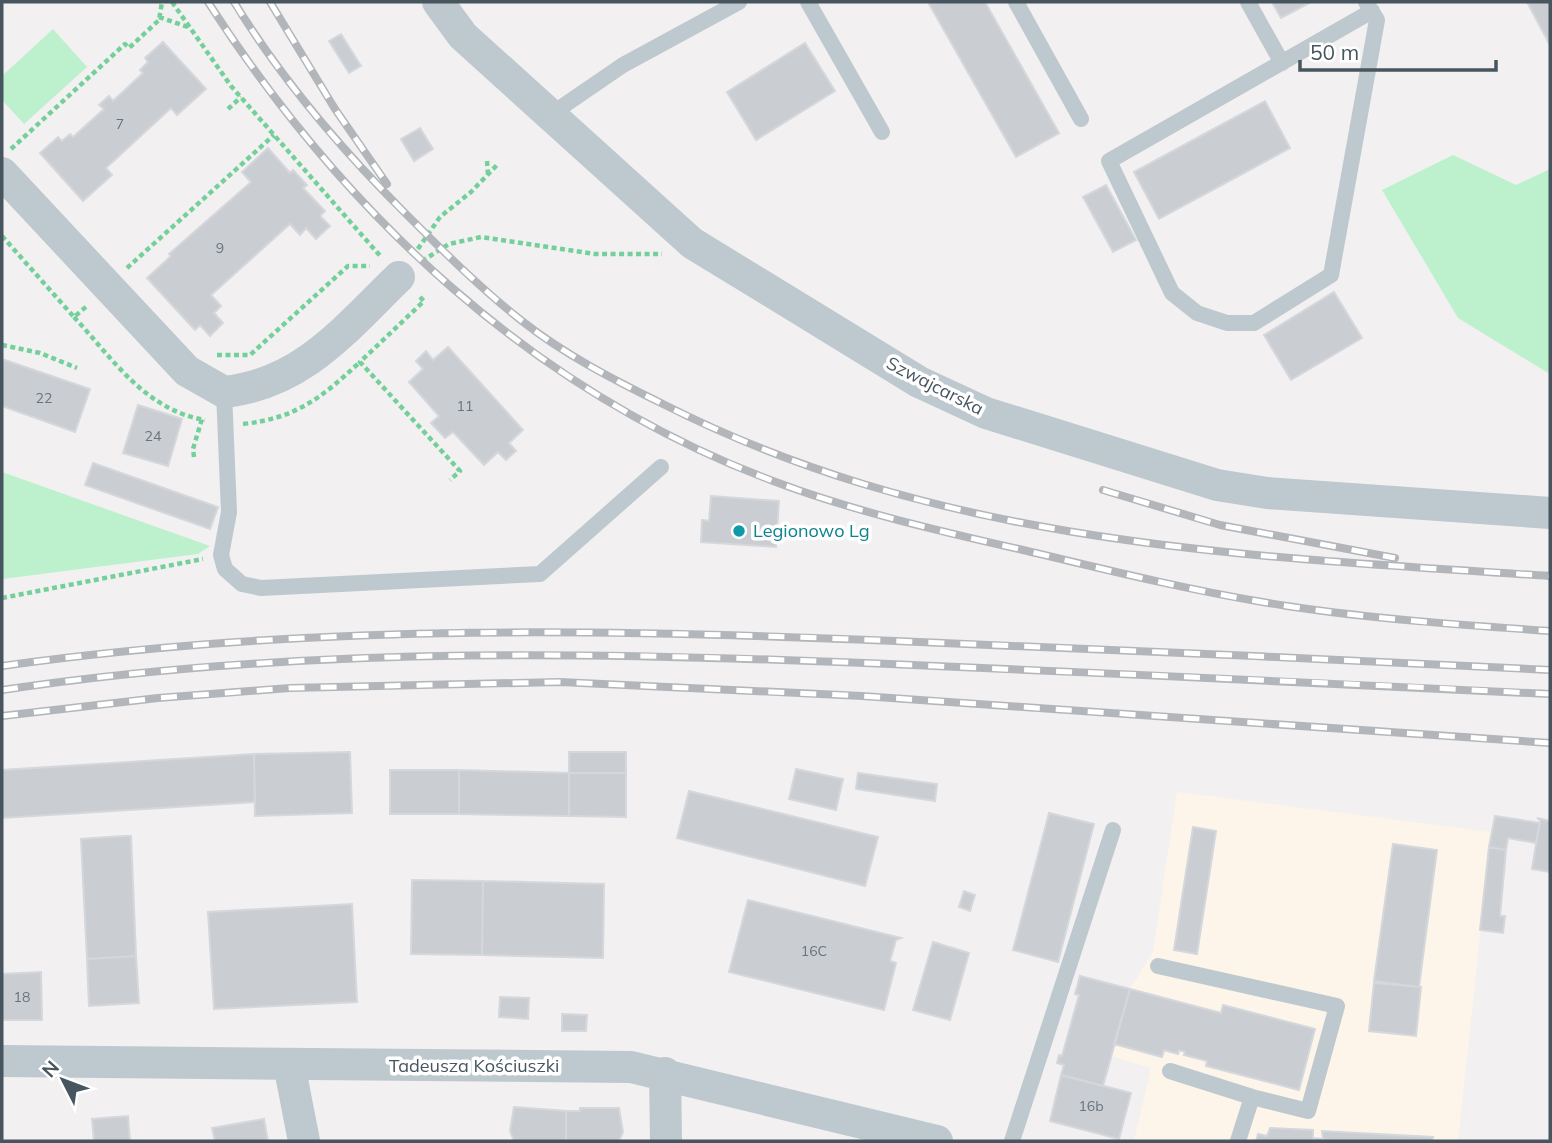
<svg xmlns="http://www.w3.org/2000/svg" width="1552" height="1143" viewBox="0 0 1552 1143" font-family="Mulish,sans-serif">
	<rect width="100%" height="100%" fill="#f2f0f0"/>
	<path fill="#fdf5e9" d="M 1177,792 L 1491,832 L 1458,1141 L 1134,1141 L 1151,1068 L 1111,1056 L 1130,989 L 1153,952 Z"/>
	<path fill="#bdf1cd" d="M 53,29 L 87,67 L 24,124 L 2,100 L 2,76 Z
		M 1453,155 L 1516,185 L 1550,169 L 1550,374 L 1458,318 L 1382,190 Z
		M 2,472 L 210,546 L 198,554 L 2,579 Z"/>
	<path fill="#caced3" stroke="#d4d7dc" stroke-width="2" d="M 928,2 L 985,2 L 1059,133 L 1016,157 Z
		M 1272,2 L 1311,2 L 1281,18 Z
		M 1527,2 L 1550,2 L 1550,45 Z
		M 341,34 L 361,66 L 349,73 L 329,41 Z
		M 163,42 L 206,89 L 177,115 L 171,108 L 106,168 L 112,175 L 83,201 L 40,153 L 58,137 L 62,141 L 70,134 L 73,137 L 104,109 L 99,105 L 109,96 L 113,101 L 143,73 L 140,70 L 148,62 L 145,58 Z
		M 805,43 L 835,91 L 756,140 L 727,92 Z
		M 1265,101 L 1290,148 L 1159,219 L 1134,172 Z
		M 420,128 L 433,149 L 414,161 L 401,139 Z
		M 268,148 L 290,173 L 293,170 L 307,185 L 303,188 L 325,211 L 320,216 L 330,226 L 316,239 L 306,228 L 300,235 L 290,224 L 211,295 L 221,306 L 214,313 L 223,323 L 210,336 L 200,325 L 195,330 L 147,278 L 171,256 L 169,254 L 251,182 L 242,172 Z
		M 1106,185 L 1136,240 L 1113,252 L 1083,197 Z
		M 1334,292 L 1362,338 L 1291,380 L 1264,335 Z
		M 448,347 L 523,430 L 509,443 L 516,451 L 506,460 L 498,452 L 484,465 L 453,432 L 445,438 L 431,423 L 439,416 L 409,382 L 423,369 L 416,361 L 426,351 L 433,360 Z
		M 2,359 L 90,389 L 75,432 L 2,406 Z
		M 138,405 L 182,419 L 168,466 L 123,453 Z
		M 93,463 L 218,507 L 210,529 L 85,485 Z
		M 711,496 L 779,501 L 776,547 L 701,542 L 702,520 L 709,521 Z
		M 350,752 L 352,813 L 255,816 L 254,754 Z
		M 569,752 L 626,752 L 626,773 L 569,773 Z
		M 254,754 L 255,802 L 2,818 L 2,770 Z
		M 796,769 L 843,779 L 836,810 L 789,799 Z
		M 390,770 L 459,770 L 459,814 L 390,814 Z
		M 459,770 L 569,773 L 569,816 L 459,814 Z
		M 569,773 L 626,773 L 626,817 L 569,816 Z
		M 858,773 L 937,784 L 935,801 L 856,789 Z
		M 689,791 L 878,837 L 865,886 L 677,838 Z
		M 1049,813 L 1094,824 L 1058,962 L 1013,950 Z
		M 1495,816 L 1540,823 L 1536,843 L 1508,838 L 1506,850 L 1489,847 Z
		M 1537,818 L 1550,821 L 1550,872 L 1532,869 L 1540,820 Z
		M 1193,827 L 1216,831 L 1197,954 L 1174,950 Z
		M 124,836 L 131,836 L 136,956 L 87,959 L 81,839 Z
		M 1393,844 L 1437,850 L 1419,987 L 1374,981 Z
		M 1489,847 L 1506,850 L 1500,916 L 1505,916 L 1503,933 L 1480,930 Z
		M 412,880 L 483,881 L 482,955 L 411,954 Z
		M 483,881 L 604,884 L 603,958 L 482,955 Z
		M 964,891 L 975,895 L 970,911 L 959,907 Z
		M 748,900 L 901,938 L 896,940 L 890,961 L 896,963 L 884,1010 L 729,972 Z
		M 352,904 L 357,1002 L 214,1009 L 208,912 Z
		M 933,942 L 969,953 L 950,1020 L 913,1010 Z
		M 136,956 L 139,1003 L 89,1006 L 87,959 Z
		M 41,972 L 42,1020 L 2,1020 L 2,974 Z
		M 1080,976 L 1130,989 L 1103,1086 L 1061,1075 L 1064,1065 L 1057,1063 L 1059,1055 L 1062,1056 L 1079,995 L 1075,994 Z
		M 1374,983 L 1421,987 L 1416,1036 L 1369,1031 Z
		M 1130,989 L 1221,1013 L 1223,1005 L 1315,1029 L 1299,1090 L 1206,1066 L 1207,1061 L 1184,1055 L 1185,1052 L 1179,1050 L 1178,1054 L 1164,1050 L 1162,1057 L 1114,1044 Z
		M 500,997 L 529,998 L 528,1019 L 499,1017 Z
		M 562,1014 L 587,1015 L 586,1031 L 562,1031 Z
		M 1061,1075 L 1131,1093 L 1119,1139 L 1050,1121 Z
		M 514,1107 L 566,1111 L 566,1141 L 514,1141 L 510,1131 Z
		M 580,1108 L 619,1108 L 623,1132 L 619,1141 L 566,1141 L 566,1111 L 580,1111 Z
		M 128,1116 L 130,1141 L 94,1141 L 92,1119 Z
		M 264,1119 L 268,1141 L 215,1141 L 212,1128 Z
		M 1270,1128 L 1313,1130 L 1313,1138 L 1323,1139 L 1322,1131 L 1433,1137 L 1432,1141 L 1256,1141 L 1258,1134 L 1267,1136 Z"/>
	<g fill="none" stroke-linecap="round" stroke-linejoin="round">
		<path stroke="#74d09b" stroke-width="4.5" stroke-dasharray="5 3.5" stroke-linecap="butt" d="M 172,2 L 231,86 L 382,258
			M 159,17 L 191,28
			M 228,109 L 241,97
			M 11,149 L 125,44 L 129,48 L 159,20 L 162,2
			M 487,161 L 488,175
			M 2,236 L 74,317 L 87,306
			M 413,256 L 440,217 L 471,192 L 498,164
			M 422,261 L 449,244 L 481,237 L 595,254 L 662,254
			M 127,268 L 274,135
			M 420,297 L 424,301 L 360,362 L 460,471 L 450,480
			M 74,317 C 113,359 145,410 205,420
			M 2,345 L 40,353 L 77,368
			M 217,355 L 250,355 L 348,266 L 370,266
			M 243,424 C 297,418 321,398 360,362
			M 194,457 L 193,449 L 202,419
			M 2,598 L 203,559"/>
		<path stroke="#bdc9cf" stroke-width="16" d="M 808,2 L 882,132
			M 1016,2 L 1081,119
			M 1248,2 L 1282,63
			M 1366,2 L 1377,20 L 1331,275 L 1254,323 L 1227,323 L 1197,313 L 1172,293 L 1109,161 L 1372,11
			M 550,115 L 623,65 L 739,2
			M 224,392 L 229,512 L 221,555 L 225,569 L 242,584 L 261,588 L 540,574 L 661,467
			M 1158,966 L 1337,1006 L 1308,1111 L 1252,1097 L 1238,1141
			M 1170,1071 L 1252,1097
			M 1012,1141 L 1113,830"/>
		<path stroke="#bdc9cf" stroke-width="32" d="M 438,2 L 463,36 L 692,243 L 919,382 L 986,413 L 1217,485 L 1267,493 L 1550,513
			M 2,173 L 187,371 L 224,392 C 303,384 346,328 399,277
			M 2,1061 L 631,1067 L 937,1141
			M 289,1064 L 304,1141
			M 665,1073 L 666,1141"/>
		<defs>
			<path id="rail" d="M 208,2 C 345,215 533,391 773,481 C 858,513 948,533 1036,553 C 1119,573 1202,593 1287,606 C 1374,619 1462,625 1550,631
				M 234,2 C 282,80 341,149 405,213 C 443,251 480,288 522,321 C 565,355 616,381 665,405 C 944,546 1245,556 1550,576
				M 270,2 L 335,109 L 387,184
				M 1103,490 L 1220,525 L 1395,558
				M 2,666 C 317,622 626,629 943,643 C 1145,651 1348,660 1550,670
				M 2,690 C 312,644 623,652 935,666 C 1140,675 1345,683 1550,694
				M 2,716 L 158,698 L 290,688 L 560,682 L 862,696 L 1550,743"/>
		</defs>
		<use href="#rail" stroke="#b2b6ba" stroke-width="8"/>
		<use href="#rail" stroke="#fff" stroke-width="5" stroke-dasharray="16" stroke-linecap="butt"/>
	</g>
	<circle fill="#0f9aa8" stroke="#fff" stroke-width="2.5" cx="739" cy="531" r="7"/>
	<g text-anchor="middle" stroke-width="7" stroke-linejoin="round" paint-order="stroke">
		<g font-size="14" fill="#68737b">
			<text x="120" y="129">7</text>
			<text x="220" y="253">9</text>
			<text x="44" y="403">22</text>
			<text x="465" y="411">11</text>
			<text x="153" y="441">24</text>
			<text x="814" y="956">16C</text>
			<text x="22" y="1002">18</text>
			<text x="1091" y="1111">16b</text>
		</g>
		<g font-size="18" fill="#47555e" stroke="#fff">
			<text transform="translate(935 386) rotate(27)" y="6">Szwajcarska</text>
			<text x="474" y="1072">Tadeusza Kościuszki</text>
		</g>
		<g font-size="18" fill="#0d838f" stroke="#fff" text-anchor="start">
			<text x="753" y="537">Legionowo Lg</text>
		</g>
	</g>
	<rect width="1552" height="1143" fill="none" stroke="#47555e" stroke-width="7"/>
	<g transform="translate(63 1080) rotate(312)" stroke="#ffffff" stroke-width="5" paint-order="stroke">
	<path d="M0-5L12 26L0 18L-12 26Z" fill="#47555e"/>
	<text y="-10" font-size="19" font-weight="bold" text-anchor="middle" fill="#47555e">N</text>
	</g>
	<path d="M1300 60v10h196v-10" fill="none" stroke="#47555e" stroke-width="3.5"/>
	<text x="1310" y="60" font-size="21" fill="#47555e" stroke="#ffffff" stroke-width="5" paint-order="stroke">50 m</text>
</svg>
